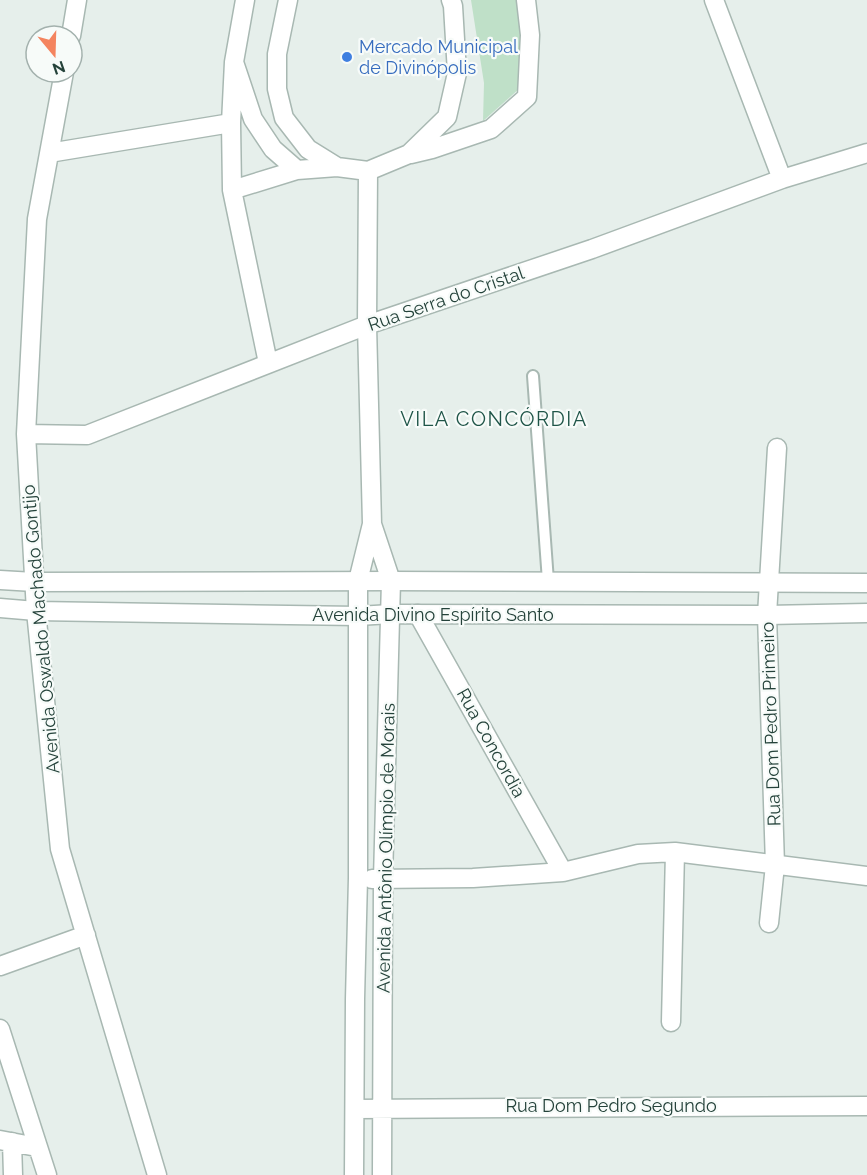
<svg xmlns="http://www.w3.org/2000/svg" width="867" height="1175" viewBox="0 0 867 1175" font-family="Raleway,sans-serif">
	<rect width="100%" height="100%" fill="#e6efeb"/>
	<path fill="#bfe0c8" d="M 471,0 L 519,0 L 523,32 L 520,88 L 483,121 L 484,83 Z"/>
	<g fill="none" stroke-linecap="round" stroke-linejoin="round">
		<defs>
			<path id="service" d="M 533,376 L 548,581"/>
			<path id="minor" d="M 245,0 L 234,62 L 253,119 L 273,149 L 297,170 L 337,167
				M 288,0 L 277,54 L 277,89 L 284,118 L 308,149 L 337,167 L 368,171 L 409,154 L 447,117 L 457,73 L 453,6 L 451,0
				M 714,0 L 782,179
				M 71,36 L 77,0
				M 234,62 L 231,123 L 232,190 L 268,363
				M 64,72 L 37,219 L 26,434 L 36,611 L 60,849 L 157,1175
				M 49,153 L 231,123
				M 411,154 L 432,149 L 491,129 L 527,97 L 530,35 L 526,0
				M 232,190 L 297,170
				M 26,434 L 87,435 L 367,325 L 592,249 L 782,179 L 867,153
				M 372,524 L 391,581 L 383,879 L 382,1175
				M 418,614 L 563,872
				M 372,879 L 473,878 L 563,872 L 638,854 L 675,852 L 867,876
				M 769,923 L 775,865 L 767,615 L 777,448
				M 0,966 L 86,935
				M 671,1022 L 675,852
				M 0,1029 L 47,1175
				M 355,1109 L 867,1106
				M 0,1140 L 37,1147
				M 12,1142 L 13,1175
				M 354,1175 L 355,999 L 358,878 L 358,581 L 372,524 L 367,325 L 368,171"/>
			<path id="tertiary" d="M 0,580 L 34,582 L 391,581 L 867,583
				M 0,608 L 36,611 L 358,616 L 391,614 L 767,615 L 867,613"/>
		</defs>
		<use href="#service" stroke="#a8b8b2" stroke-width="14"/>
		<use href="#minor" stroke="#a8b8b2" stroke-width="21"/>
		<use href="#tertiary" stroke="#a8b8b2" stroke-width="21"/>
		<use href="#service" stroke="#fff" stroke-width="10"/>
		<use href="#minor" stroke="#fff" stroke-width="18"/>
		<use href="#tertiary" stroke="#fff" stroke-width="18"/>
	</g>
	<circle fill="#3f7fe0" stroke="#f7fbf9" stroke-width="2" cx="347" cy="57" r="6"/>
	<g text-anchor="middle" stroke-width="4.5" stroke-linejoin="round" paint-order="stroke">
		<g font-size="18" fill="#366cbe" stroke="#f7fbf9" text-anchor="start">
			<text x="359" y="53">Mercado Municipal<tspan x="359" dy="21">de Divinópolis</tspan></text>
		</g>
		<g font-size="18" fill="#24423a" stroke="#f7fbf9">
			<text transform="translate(446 299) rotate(-19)" y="6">Rua Serra do Cristal</text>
			<text x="433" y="621">Avenida Divino Espírito Santo</text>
			<text transform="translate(41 629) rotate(-95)" y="6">Avenida Oswaldo Machado Gontijo</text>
			<text transform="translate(771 724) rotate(-92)" y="6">Rua Dom Pedro Primeiro</text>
			<text transform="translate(491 743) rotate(61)" y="6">Rua Concordia</text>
			<text transform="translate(386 848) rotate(-89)" y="6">Avenida Antônio Olímpio de Morais</text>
			<text x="611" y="1112">Rua Dom Pedro Segundo</text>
		</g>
		<g font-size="20" letter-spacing="1.5" fill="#1f5548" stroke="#f7fbf9">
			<text x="494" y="426">VILA CONCÓRDIA</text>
		</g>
	</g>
	<g transform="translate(54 54) rotate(161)"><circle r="28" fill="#f7fbf9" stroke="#a3b1ad" stroke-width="1.5"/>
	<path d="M0-4.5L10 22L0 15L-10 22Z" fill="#f4845f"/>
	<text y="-9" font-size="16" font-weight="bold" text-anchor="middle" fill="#24423a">N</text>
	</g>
</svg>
